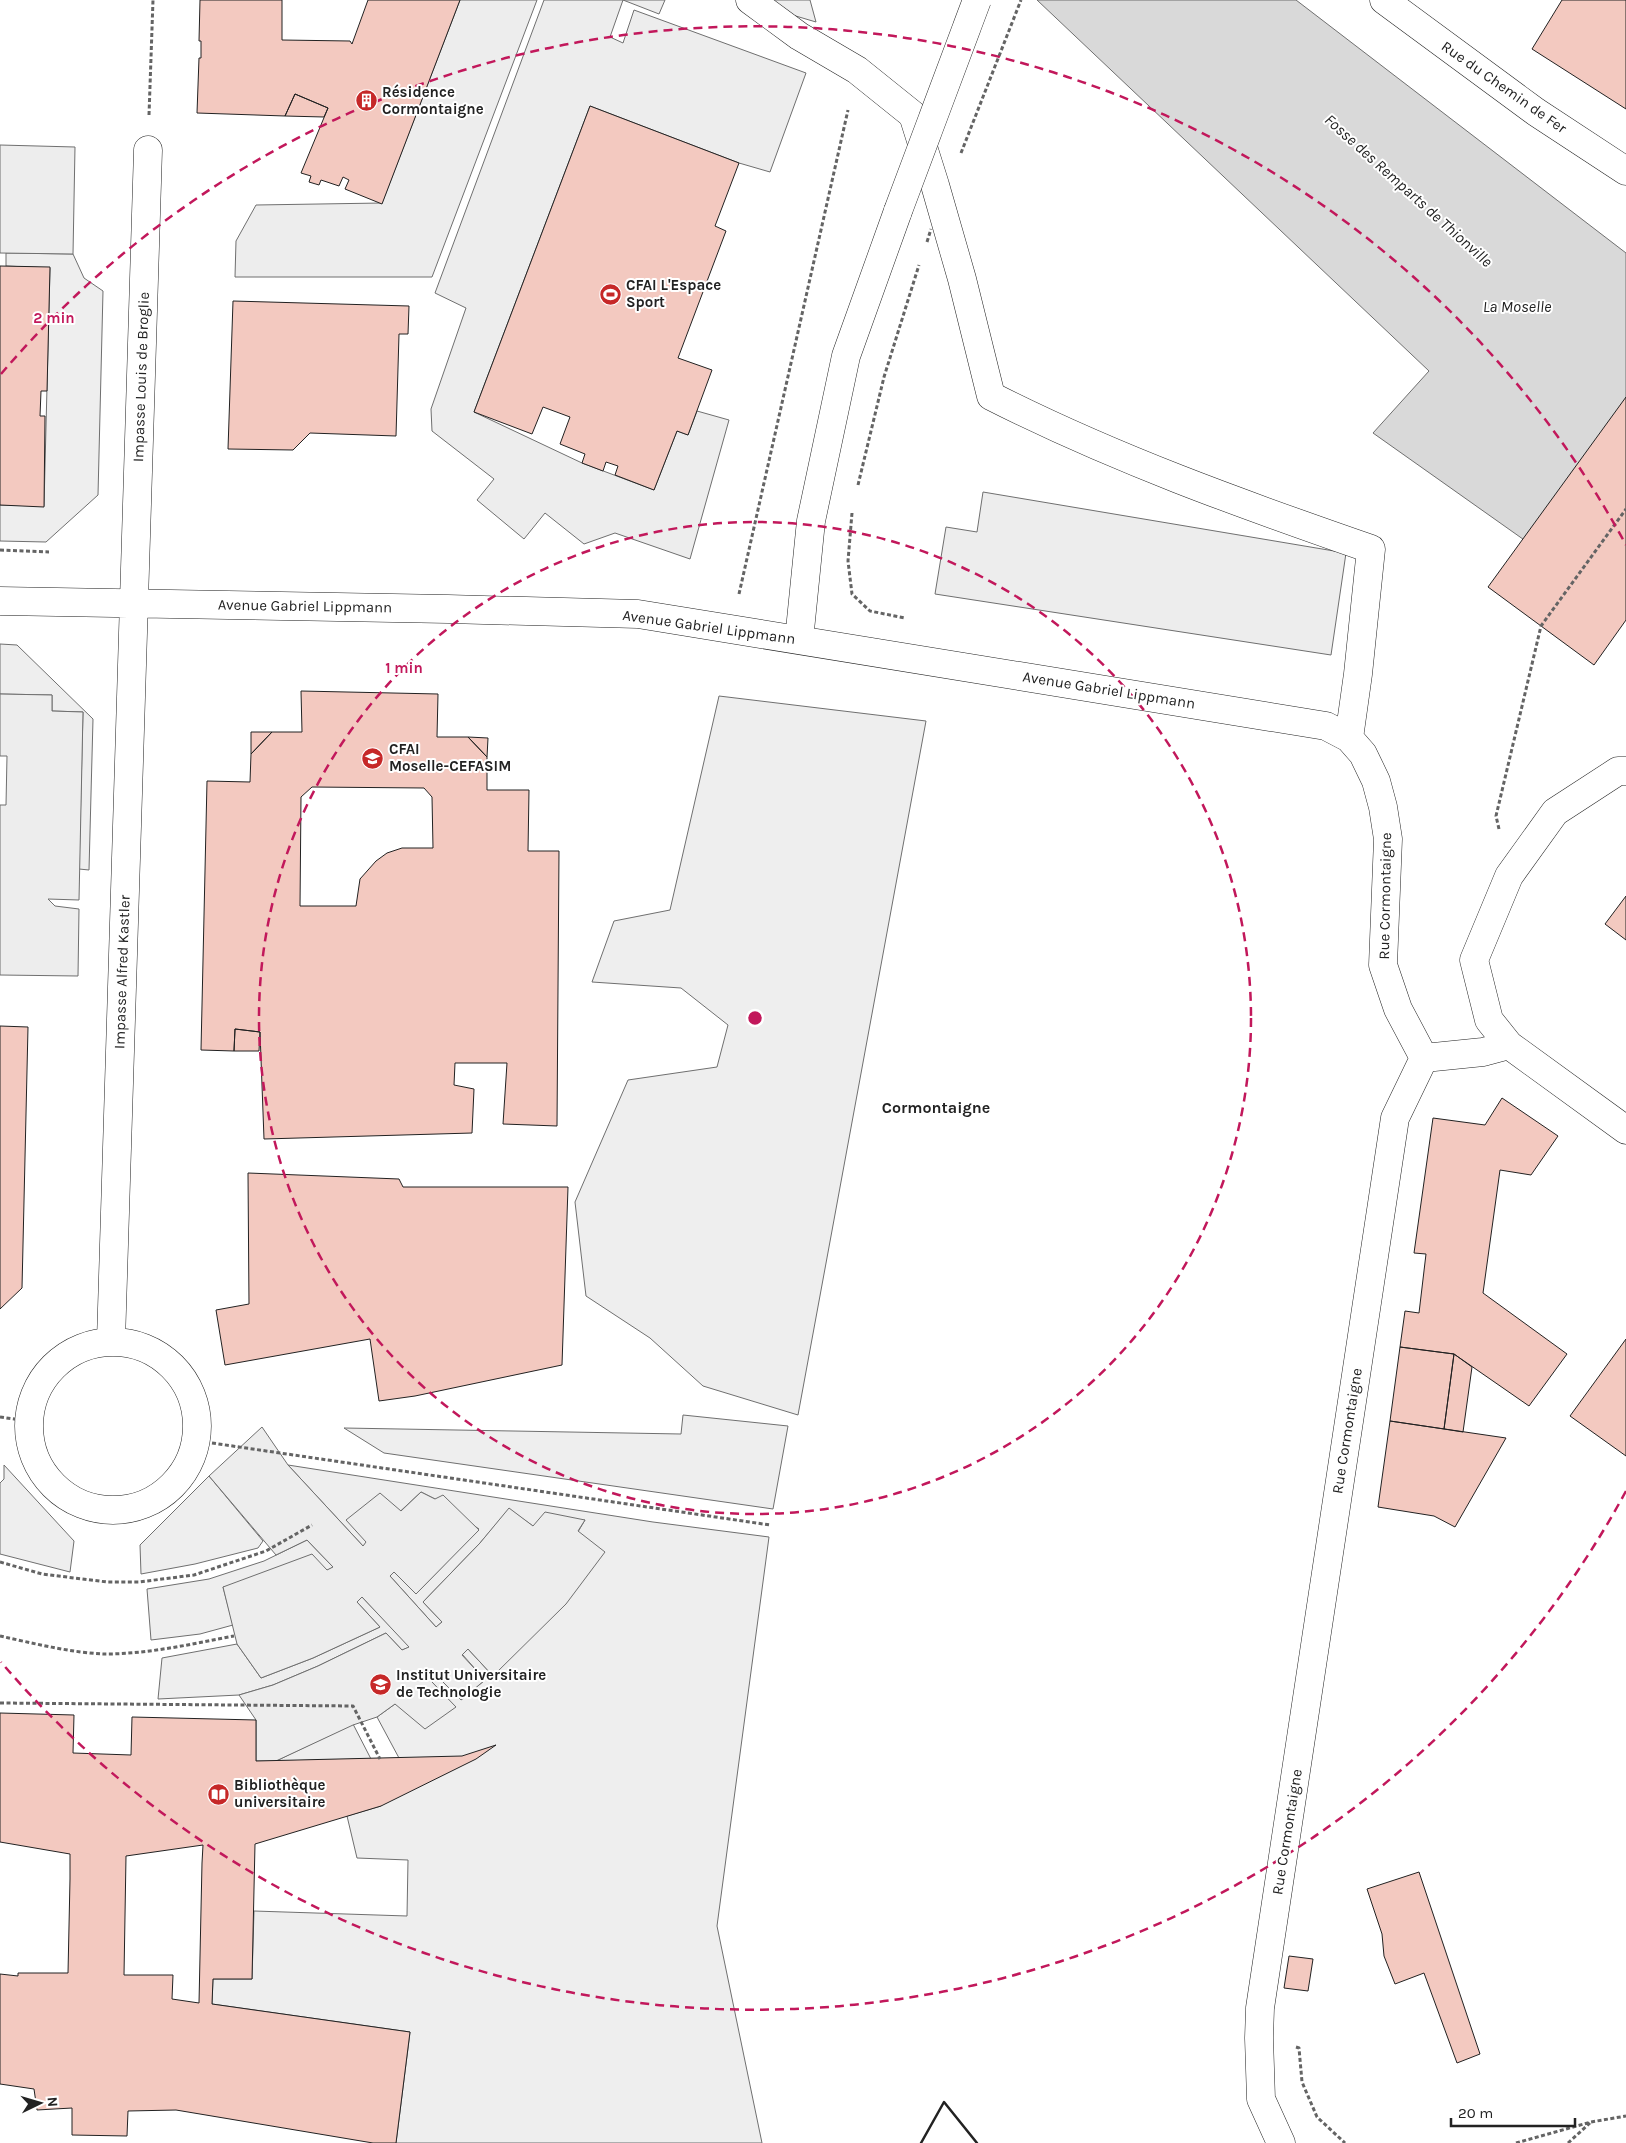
<svg xmlns="http://www.w3.org/2000/svg" width="1626" height="2143" viewBox="0 0 1626 2143" font-family="Karla,sans-serif">
	<rect width="100%" height="100%" fill="#fff"/>
	<path fill="#eee" stroke="#6f6f6f" d="M 770,0 L 810,0 L 816,22 L 789,14 Z
		M 6,253 L 73,254 L 84,278 L 103,291 L 98,495 L 46,542 L 0,541 L 0,505 L 44,506 L 50,268 L 6,266 Z
		M 0,644 L 17,645 L 93,719 L 89,870 L 79,869 L 83,712 L 52,711 L 52,695 L 0,694 Z
		M 719,696 L 926,721 L 798,1415 L 703,1386 L 650,1338 L 586,1296 L 575,1202 L 628,1080 L 717,1067 L 728,1025 L 681,988 L 592,982 L 614,921 L 670,910 Z
		M 683,1415 L 788,1426 L 773,1509 L 384,1453 L 344,1428 L 681,1434 Z
		M 4,1465 L 74,1541 L 70,1572 L 0,1554 L 0,1483 L 4,1479 Z
		M 288,1465 L 653,1522 L 769,1537 L 717,1926 L 762,2143 L 396,2143 L 410,2032 L 212,2004 L 213,1979 L 252,1979 L 254,1911 L 407,1916 L 408,1860 L 357,1858 L 347,1816 L 381,1806 L 399,1758 L 377,1717 L 395,1704 L 455,1707 L 431,1681 L 437,1676 L 461,1700 L 485,1680 L 462,1654 L 468,1649 L 493,1676 L 585,1520 L 533,1526 L 509,1509 L 480,1543 L 423,1602 L 442,1622 L 436,1627 L 390,1576 L 394,1571 L 416,1594 L 479,1529 L 435,1499 L 421,1492 L 363,1546 Z
		M 209,1476 L 263,1541 L 258,1548 L 195,1564 L 141,1574 L 140,1545 Z
		M 307,1540 L 333,1567 L 328,1570 L 223,1587 L 233,1625 L 200,1634 L 151,1640 L 147,1589 L 209,1579 L 264,1561 Z
		M 362,1597 L 410,1647 L 402,1650 L 386,1633 L 318,1666 L 273,1685 L 239,1695 L 158,1699 L 162,1658 L 237,1644 L 261,1678 L 313,1658 L 380,1627 L 357,1602 Z
		M 353,1724 L 371,1759 L 276,1761 Z"/>
	<path fill="#ededed" stroke="#6f6f6f" d="M 460,0 L 537,0 L 432,277 L 235,277 L 236,241 L 256,205 L 382,203 Z
		M 544,0 L 665,0 L 659,14 L 623,0 L 610,37 L 623,43 L 634,10 L 806,73 L 770,172 L 739,163 L 590,106 L 474,412 L 582,463 L 654,490 L 677,431 L 688,435 L 697,411 L 729,420 L 690,559 L 615,533 L 584,544 L 545,513 L 524,539 L 477,500 L 494,479 L 432,431 L 431,409 L 466,308 L 435,293 Z
		M 0,145 L 75,147 L 73,254 L 0,253 Z
		M 983,492 L 1346,553 L 1331,655 L 935,594 L 946,527 L 977,532 Z
		M 0,694 L 52,695 L 52,711 L 83,712 L 79,900 L 48,899 L 55,906 L 79,909 L 78,976 L 0,975 L 0,805 L 6,805 L 7,756 L 0,756 Z
		M 262,1427 L 288,1465 L 363,1546 L 366,1542 L 346,1520 L 380,1493 L 401,1511 L 421,1492 L 435,1499 L 443,1495 L 479,1530 L 416,1594 L 394,1572 L 390,1576 L 436,1627 L 442,1622 L 423,1602 L 480,1543 L 509,1508 L 533,1526 L 545,1512 L 585,1520 L 578,1531 L 605,1552 L 566,1604 L 493,1676 L 468,1649 L 462,1655 L 485,1680 L 461,1700 L 437,1676 L 432,1682 L 456,1707 L 425,1729 L 395,1704 L 377,1717 L 353,1725 L 276,1761 L 256,1761 L 256,1720 L 239,1695 L 273,1685 L 318,1666 L 386,1633 L 402,1650 L 409,1647 L 362,1597 L 357,1602 L 380,1627 L 313,1658 L 261,1678 L 237,1644 L 223,1587 L 312,1554 L 327,1570 L 333,1567 L 307,1540 L 276,1555 L 209,1476 Z"/>
	<path fill="#d9d9d9" stroke="#6f6f6f" d="M 1037,0 L 1296,0 L 1626,253 L 1626,612 L 1373,433 L 1429,371 Z"/>
	<path fill="#f3c9c0" stroke="#222" fill-rule="evenodd" d="M 200,0 L 282,0 L 282,40 L 350,41 L 352,44 L 368,0 L 460,0 L 382,204 L 345,189 L 349,180 L 343,177 L 339,186 L 321,180 L 319,185 L 309,182 L 311,176 L 301,173 L 328,108 L 295,94 L 285,116 L 197,113 L 199,58 L 201,58 L 201,41 L 199,41 Z
		M 1562,0 L 1626,0 L 1626,109 L 1532,49 Z
		M 295,94 L 328,108 L 324,117 L 285,116 Z
		M 590,106 L 739,163 L 715,226 L 726,231 L 678,358 L 712,370 L 688,435 L 677,431 L 654,490 L 615,475 L 618,466 L 606,462 L 603,471 L 582,463 L 585,454 L 560,444 L 570,417 L 543,407 L 532,434 L 474,412 Z
		M 0,266 L 50,267 L 47,391 L 41,391 L 40,416 L 45,416 L 44,507 L 0,505 Z
		M 233,301 L 409,306 L 408,334 L 399,334 L 396,436 L 310,433 L 293,450 L 228,449 Z
		M 1626,397 L 1626,620 L 1594,665 L 1488,587 Z
		M 301,691 L 438,694 L 437,737 L 468,737 L 487,757 L 487,790 L 529,790 L 528,851 L 559,851 L 557,1126 L 503,1124 L 507,1063 L 455,1063 L 454,1085 L 474,1089 L 472,1133 L 264,1139 L 260,1032 L 235,1029 L 234,1051 L 201,1050 L 207,781 L 250,782 L 251,754 L 272,732 L 302,732 ZM 312,787 L 424,788 L 432,797 L 433,848 L 402,848 L 387,853 L 376,861 L 360,879 L 356,906 L 300,906 L 301,797 Z
		M 251,732 L 272,732 L 251,754 Z
		M 468,737 L 488,738 L 487,757 Z
		M 1626,896 L 1626,940 L 1605,924 Z
		M 0,1026 L 28,1027 L 22,1288 L 0,1309 Z
		M 235,1029 L 260,1032 L 259,1051 L 234,1051 Z
		M 1502,1098 L 1558,1136 L 1531,1175 L 1500,1170 L 1483,1293 L 1567,1354 L 1529,1406 L 1454,1354 L 1400,1347 L 1405,1311 L 1419,1313 L 1426,1254 L 1414,1253 L 1433,1118 L 1485,1125 Z
		M 248,1173 L 399,1179 L 403,1187 L 568,1187 L 562,1365 L 415,1396 L 379,1401 L 370,1339 L 225,1365 L 216,1310 L 249,1304 Z
		M 1626,1339 L 1626,1456 L 1570,1416 Z
		M 1400,1347 L 1454,1354 L 1444,1429 L 1390,1421 Z
		M 1454,1354 L 1472,1367 L 1463,1432 L 1444,1429 Z
		M 1390,1421 L 1506,1438 L 1455,1527 L 1434,1516 L 1378,1507 Z
		M 0,1713 L 74,1715 L 73,1753 L 131,1755 L 132,1717 L 256,1720 L 256,1761 L 462,1756 L 496,1745 L 476,1759 L 381,1806 L 255,1844 L 252,1979 L 213,1979 L 212,2004 L 410,2032 L 396,2143 L 373,2143 L 176,2110 L 128,2111 L 127,2136 L 72,2135 L 72,2108 L 37,2110 L 34,2089 L 0,2084 L 0,1974 L 18,1976 L 18,1973 L 68,1973 L 70,1879 L 70,1854 L 0,1842 ZM 203,1845 L 202,1863 L 199,2003 L 172,1999 L 173,1975 L 124,1975 L 126,1856 Z
		M 1419,1872 L 1480,2054 L 1457,2063 L 1424,1973 L 1395,1984 L 1384,1956 L 1382,1934 L 1367,1889 Z
		M 1289,1956 L 1313,1959 L 1308,1991 L 1284,1988 Z"/>
	<g fill="none" stroke-linecap="round" stroke-linejoin="round">
		<defs>
			<path id="minor" d="M 750,0 L 799,36 L 857,70 L 913,115 L 935,185 L 962,279 L 991,396 C 1113,458 1241,504 1371,549 L 1358,674 L 1349,738
				M 1384,0 L 1536,112 L 1626,171
				M 0,601 L 448,609 L 638,614 L 1326,726 L 1349,738 L 1363,754 L 1376,781 L 1383,807 L 1388,839 L 1383,965 L 1398,1009 L 1424,1058
				M 799,640 L 811,521 L 846,356 L 898,211
				M 1626,771 L 1618,771 L 1555,812 L 1509,876 L 1474,960 L 1489,1020 L 1509,1045 L 1626,1130
				M 1424,1058 L 1483,1052 L 1509,1045
				M 111,1341 L 148,150
				M29 1426a84 84 0 1 1 168 0a84 84 0 1 1-168 0Z
				M 1281,2143 L 1261,2099 L 1259,2038 L 1260,2008 L 1395,1118 L 1424,1058"/>
		</defs>
		<use href="#minor" stroke="#222" stroke-width="29"/>
		<path stroke="#646464" stroke-width="3" stroke-dasharray="4 2.5" stroke-linecap="butt" d="M 149,115 L 153,0
			M 858,485 L 884,377 L 919,265
			M 852,513 L 848,561 L 852,594 L 870,611 L 905,618
			M 0,550 L 49,552
			M 739,594 L 848,110
			M 1499,829 L 1496,816 L 1541,626 L 1626,509
			M 0,1417 L 28,1421
			M 212,1443 L 770,1525
			M 0,1562 L 42,1574 L 107,1582 L 139,1582 L 194,1575 L 266,1551 L 312,1525
			M 0,1636 C 32,1643 72,1653 105,1654 C 149,1654 191,1644 234,1636
			M 0,1703 L 353,1706 L 380,1759
			M 1296,2047 L 1299,2048 L 1302,2082 L 1317,2117 L 1345,2143
			M 1516,2143 L 1591,2122 L 1626,2116
			M 1568,2143 L 1590,2123"/>
		<use href="#minor" stroke="#fff" stroke-width="28"/>
		<defs>
			<path id="minor-bridge" d="M 898,211 L 977,0"/>
		</defs>
		<use href="#minor-bridge" stroke="#222" stroke-width="29" stroke-linecap="butt"/>
		<path stroke="#646464" stroke-width="3" stroke-dasharray="4 2.5" stroke-linecap="butt" d="M 961,153 L 1021,0
			M 927,242 L 931,229"/>
		<use href="#minor-bridge" stroke="#fff" stroke-width="28"/>
		<path stroke="#222" stroke-width="2.5" d="M 921,2143 L 944,2102 L 977,2143"/>
	</g>
	<g fill="none" stroke="#c2185b" stroke-width="2.5" stroke-dasharray="9 6">
		<circle cx="755" cy="1018" r="496"/>
		<path d="M1626 1491A991 991 0 0 1 1 1662M1 374A991 991 0 0 1 1626 545"/>
	</g>
	<defs>
		<symbol id="building-disc" viewBox="-11 -11 22 22"><circle r="9.5" fill="#c62828" stroke="#fff"/><path d="M-4-6H4V6H1V3H-1V6H-4ZM-2.5-4.3h1.7v1.8h-1.7ZM.8-4.3h1.7v1.8H.8ZM-2.5-1h1.7V.8h-1.7ZM.8-1h1.7V.8H.8Z" fill="#fff"/></symbol>
		<symbol id="stadium-disc" viewBox="-11 -11 22 22"><circle r="9.5" fill="#c62828" stroke="#fff"/><path d="M0-5a6.5 5 0 1 0 0 10a6.5 5 0 1 0 0-10ZM-3.5-1.8h7v3.6h-7Z" fill="#fff"/></symbol>
		<symbol id="university-disc" viewBox="-11 -11 22 22"><circle r="9.5" fill="#c62828" stroke="#fff"/><path d="M0-5L7-2L0 1L-7-2ZM-4 1L0 2.5L4 1V4Q0 6-4 4Z" fill="#fff"/></symbol>
		<symbol id="library-disc" viewBox="-11 -11 22 22"><circle r="9.5" fill="#c62828" stroke="#fff"/><path d="M-6-4Q-3-5.5-.7-3.5V5Q-3 3-6 4ZM6-4Q3-5.5 .7-3.5V5Q3 3 6 4Z" fill="#fff"/></symbol>
	</defs>
	<g fill-rule="evenodd">
		<use href="#building-disc" x="354" y="88" width="25" height="25"/>
		<use href="#stadium-disc" x="598" y="282" width="25" height="25"/>
		<use href="#university-disc" x="360" y="746" width="25" height="25"/>
		<use href="#university-disc" x="368" y="1672" width="25" height="25"/>
		<use href="#library-disc" x="206" y="1782" width="25" height="25"/>
	</g>
	<g text-anchor="middle" stroke-width="4" stroke-linejoin="round" paint-order="stroke">
		<g font-size="15" fill="#222" stroke="#fff">
			<text transform="translate(1504 87) rotate(35)" y="5">Rue du Chemin de Fer</text>
			<text transform="translate(141 377) rotate(-88)" y="5">Impasse Louis de Broglie</text>
			<text transform="translate(305 606) rotate(1)" y="5">Avenue Gabriel Lippmann</text>
			<text transform="translate(709 627) rotate(8)" y="5">Avenue Gabriel Lippmann</text>
			<text transform="translate(1109 690) rotate(9)" y="5">Avenue Gabriel Lippmann</text>
			<text transform="translate(1385 896) rotate(-89)" y="5">Rue Cormontaigne</text>
			<text transform="translate(122 972) rotate(-88)" y="5">Impasse Alfred Kastler</text>
			<text transform="translate(1347 1431) rotate(-81)" y="5">Rue Cormontaigne</text>
			<text transform="translate(1287 1832) rotate(-81)" y="5">Rue Cormontaigne</text>
		</g>
		<g font-size="15" font-weight="bold" fill="#222" stroke="#fff" text-anchor="start">
			<text x="382" y="97">Résidence<tspan x="382" dy="17">Cormontaigne</tspan></text>
			<text x="626" y="290">CFAI L'Espace<tspan x="626" dy="17">Sport</tspan></text>
			<text x="389" y="754">CFAI<tspan x="389" dy="17">Moselle-CEFASIM</tspan></text>
			<text x="396" y="1680">Institut Universitaire<tspan x="396" dy="17">de Technologie</tspan></text>
			<text x="234" y="1790">Bibliothèque<tspan x="234" dy="17">universitaire</tspan></text>
		</g>
		<g font-size="16" font-style="italic" fill="#222" stroke="#fff">
			<text transform="translate(1409 190) rotate(42)" y="6">Fosse des Remparts de Thionville</text>
			<text x="1517" y="312">La Moselle</text>
		</g>
		<g font-size="16" font-weight="bold" fill="#222" stroke="#fff">
			<text x="936" y="1113">Cormontaigne</text>
		</g>
	</g>
	<circle cx="755" cy="1018" r="8" fill="#c2185b" stroke="#fff" stroke-width="2.5"/>
	<g font-size="15" text-anchor="middle" font-weight="bold" fill="#c2185b" stroke="#fff" stroke-width="4" stroke-linejoin="round" paint-order="stroke">
		<text x="54" y="323">2 min</text>
		<text x="404" y="673">1 min</text>
	</g>
	<g transform="translate(40 2103) rotate(85)" stroke="#ffffff" stroke-width="4" paint-order="stroke">
	<path d="M0-4L9 19L0 12L-9 19Z" fill="#222222"/>
	<text y="-8" font-size="14" font-weight="bold" text-anchor="middle" fill="#222222">N</text>
	</g>
	<path d="M1451 2118v8h124v-8" fill="none" stroke="#222222" stroke-width="2.5"/>
	<text x="1458" y="2118" font-size="15" fill="#222222" stroke="#ffffff" stroke-width="4" paint-order="stroke">20 m</text>
</svg>
